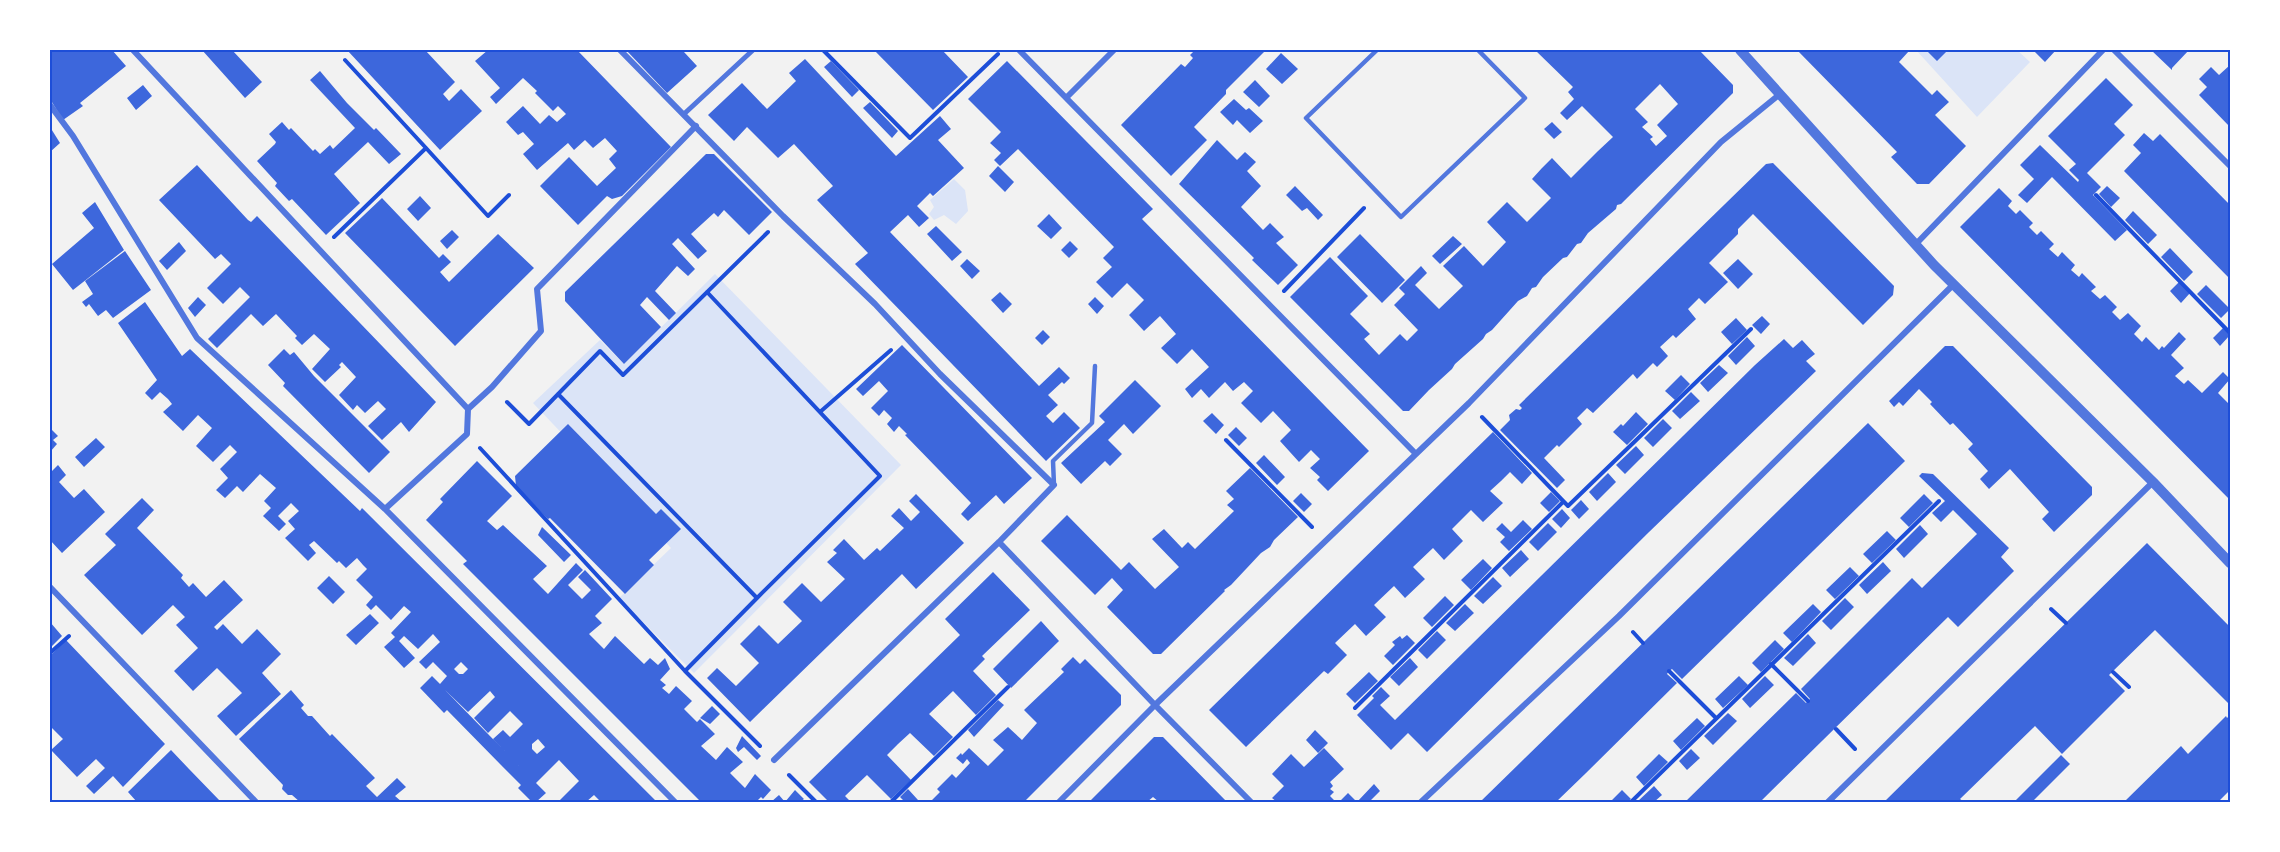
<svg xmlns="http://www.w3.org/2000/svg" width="2280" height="852" viewBox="0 0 2280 852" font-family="'Open Sans',sans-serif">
	<rect width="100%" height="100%" fill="#f2f2f2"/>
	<path fill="#dbe4f7" d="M 1916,50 L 2017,50 L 2030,62 L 1977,117 Z
		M 954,179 L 965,190 L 968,211 L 956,224 L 944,215 L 934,220 L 929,214 L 934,207 L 930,200 Z
		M 715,274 L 901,465 L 694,673 L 619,598 L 671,548 L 533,403 L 600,340 L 624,364 Z"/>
	<path fill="#3d67dc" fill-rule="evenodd" d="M 50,50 L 112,50 L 126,66 L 80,103 L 83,106 L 63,120 L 50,99 Z
		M 202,50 L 232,50 L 262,82 L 245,98 Z
		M 347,50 L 425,50 L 455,82 L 443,94 L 449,101 L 461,89 L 482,111 L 440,150 Z
		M 488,50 L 577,50 L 671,147 L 622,196 L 612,199 L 607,196 L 578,225 L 540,186 L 569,157 L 597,186 L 616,168 L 609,159 L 617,151 L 605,138 L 593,148 L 585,140 L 574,150 L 568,143 L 537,170 L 523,154 L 534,144 L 523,132 L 518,135 L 506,122 L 523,106 L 540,124 L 549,115 L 557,122 L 566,114 L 558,106 L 553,111 L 535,93 L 537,91 L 523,78 L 496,104 L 490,97 L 500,88 L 475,61 Z
		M 626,50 L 687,50 L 684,52 L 697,66 L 667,93 Z
		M 874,50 L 942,50 L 968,77 L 933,110 Z
		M 1195,50 L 1266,50 L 1226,90 L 1226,94 L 1194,127 L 1207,140 L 1171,176 L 1121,125 L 1181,64 L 1185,67 L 1193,58 L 1190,55 Z
		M 1535,50 L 1699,50 L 1733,85 L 1733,93 L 1621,204 L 1617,205 L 1616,209 L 1588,233 L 1581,243 L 1577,244 L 1567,257 L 1563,258 L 1543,277 L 1536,287 L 1532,288 L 1527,296 L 1518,301 L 1492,330 L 1486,334 L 1483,339 L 1455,364 L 1452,369 L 1429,390 L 1409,411 L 1403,411 L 1290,297 L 1330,257 L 1368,296 L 1350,314 L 1370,334 L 1364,339 L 1379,355 L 1400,334 L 1407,341 L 1418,330 L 1394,305 L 1405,294 L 1399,288 L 1421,266 L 1427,273 L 1415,285 L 1439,309 L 1463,286 L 1443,266 L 1464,246 L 1483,266 L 1506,242 L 1487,222 L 1507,202 L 1527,222 L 1551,198 L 1532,179 L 1542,168 L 1552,158 L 1571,178 L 1598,151 L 1613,137 L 1582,106 L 1567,120 L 1560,113 L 1574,99 L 1568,92 L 1573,87 ZM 1660,84 L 1678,104 L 1657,125 L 1667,136 L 1656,146 L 1650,139 L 1653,137 L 1642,127 L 1648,122 L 1635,109 Z
		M 1797,50 L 1907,50 L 1909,51 L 1899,62 L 1932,95 L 1937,90 L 1949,102 L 1935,115 L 1966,146 L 1929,184 L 1917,184 L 1891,157 L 1897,152 Z
		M 1930,50 L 1948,50 L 1937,61 L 1928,52 Z
		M 2033,50 L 2056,50 L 2045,62 Z
		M 2151,50 L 2189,50 L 2172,68 L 2172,70 Z
		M 1281,53 L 1298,69 L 1282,84 L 1266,69 Z
		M 805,59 L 896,156 L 940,116 L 951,129 L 938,140 L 964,168 L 933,196 L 930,193 L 917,206 L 929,218 L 919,227 L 908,215 L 890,232 L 1039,386 L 1059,367 L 1070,378 L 1064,384 L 1062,382 L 1048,395 L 1058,405 L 1046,416 L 1053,423 L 1064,412 L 1080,428 L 1046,461 L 855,264 L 868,253 L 817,200 L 833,186 L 794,144 L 778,158 L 747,127 L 734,141 L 708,115 L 742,83 L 767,109 L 796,81 L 789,73 Z
		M 831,61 L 859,90 L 852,97 L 824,67 Z
		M 1007,61 L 1153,209 L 1142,219 L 1369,451 L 1328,491 L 1317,480 L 1320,477 L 1310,468 L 1320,459 L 1311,450 L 1299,462 L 1280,441 L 1291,430 L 1273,411 L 1261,423 L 1241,403 L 1253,391 L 1244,382 L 1233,391 L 1225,382 L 1209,398 L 1201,389 L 1192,398 L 1185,389 L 1209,367 L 1192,349 L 1177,364 L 1161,348 L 1176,334 L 1160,316 L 1144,331 L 1129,315 L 1144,300 L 1127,283 L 1112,298 L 1096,282 L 1112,267 L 1103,258 L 1114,247 L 1018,149 L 1000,166 L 994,160 L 1001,153 L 990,143 L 1001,132 L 968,99 Z
		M 2230,65 L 2230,127 L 2199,95 L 2207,87 L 2199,79 L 2211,67 L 2219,75 Z
		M 320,71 L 347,103 L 374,130 L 376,128 L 401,154 L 389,164 L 368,142 L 334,174 L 360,203 L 326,235 L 292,199 L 289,201 L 275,186 L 277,183 L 257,161 L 275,144 L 276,142 L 269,134 L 282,122 L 289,130 L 291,128 L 313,151 L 315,149 L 320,154 L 330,145 L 333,149 L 355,128 L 310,80 Z
		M 2106,78 L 2133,105 L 2114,124 L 2125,135 L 2087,173 L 2101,187 L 2093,195 L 2127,230 L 2115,241 L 2052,177 L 2027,203 L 2018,195 L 2034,179 L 2020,165 L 2040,145 L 2078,182 L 2079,180 L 2069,170 L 2076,164 L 2048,136 Z
		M 1255,80 L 1270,96 L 1259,107 L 1243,92 Z
		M 143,85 L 152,96 L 136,110 L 127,98 Z
		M 1234,99 L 1246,110 L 1249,108 L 1263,121 L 1250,133 L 1237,120 L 1233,125 L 1220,112 Z
		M 870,102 L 898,131 L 892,138 L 863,108 Z
		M 1552,122 L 1562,132 L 1554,139 L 1544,129 Z
		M 50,127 L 60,143 L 50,152 Z
		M 2144,133 L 2153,141 L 2160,134 L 2230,205 L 2230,279 L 2124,171 L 2141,153 L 2133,145 Z
		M 1217,140 L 1237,160 L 1245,152 L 1256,162 L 1247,171 L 1261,186 L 1241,207 L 1263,230 L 1270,223 L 1284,237 L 1276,243 L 1298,265 L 1278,285 L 1252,260 L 1254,258 L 1179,184 Z
		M 706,154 L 714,154 L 772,212 L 749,235 L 724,210 L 718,217 L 714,213 L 691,234 L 707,251 L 698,259 L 678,238 L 672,244 L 695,269 L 688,276 L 677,266 L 655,291 L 676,313 L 669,320 L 647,297 L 640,305 L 661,327 L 624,364 L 565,301 L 565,292 Z
		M 1773,163 L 1894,286 L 1893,295 L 1863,325 L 1753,214 L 1738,229 L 1738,234 L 1709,263 L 1728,282 L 1705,304 L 1699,298 L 1688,309 L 1696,319 L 1676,338 L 1673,335 L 1660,347 L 1668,356 L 1657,367 L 1653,363 L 1637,379 L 1633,374 L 1593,413 L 1587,408 L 1577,418 L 1582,424 L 1559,447 L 1557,445 L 1544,458 L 1565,480 L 1557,488 L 1500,430 L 1510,420 L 1509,415 L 1516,409 L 1520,410 L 1522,408 L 1519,405 L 1766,164 Z
		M 197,165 L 248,220 L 251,222 L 257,216 L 436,402 L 409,432 L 401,422 L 382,440 L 368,426 L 386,409 L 378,401 L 365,413 L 357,405 L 353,410 L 339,395 L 356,377 L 342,362 L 339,365 L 341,367 L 325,382 L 312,369 L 330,349 L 314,334 L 302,345 L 295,338 L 297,336 L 276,314 L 263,326 L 251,314 L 217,348 L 208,339 L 250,297 L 240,287 L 223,304 L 207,288 L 231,264 L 221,254 L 215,259 L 159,200 Z
		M 998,166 L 1014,182 L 1005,192 L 989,176 Z
		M 1295,186 L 1323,215 L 1318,220 L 1307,208 L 1302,211 L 1286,195 Z
		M 2107,186 L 2120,198 L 2111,207 L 2099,194 Z
		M 1999,188 L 2012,201 L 2008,206 L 2016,214 L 2020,210 L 2033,223 L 2029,227 L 2037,235 L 2041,231 L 2054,244 L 2049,249 L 2058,257 L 2062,252 L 2075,265 L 2071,270 L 2079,277 L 2082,273 L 2096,287 L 2091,291 L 2100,299 L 2105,295 L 2117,307 L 2112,312 L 2120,320 L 2128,313 L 2141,326 L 2134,334 L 2142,342 L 2146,337 L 2159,350 L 2162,346 L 2164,348 L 2179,332 L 2186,339 L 2171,355 L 2184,368 L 2175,376 L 2184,384 L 2188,380 L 2202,393 L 2223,372 L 2230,379 L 2218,393 L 2229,404 L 2230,403 L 2230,500 L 1960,227 Z
		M 420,196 L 431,208 L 418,221 L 407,209 Z
		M 382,198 L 439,258 L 443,254 L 451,262 L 440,272 L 449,282 L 498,234 L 534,268 L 455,346 L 345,233 Z
		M 95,202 L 124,250 L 73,290 L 52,264 L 94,228 L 82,213 Z
		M 2133,211 L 2157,235 L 2148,244 L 2125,220 Z
		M 1049,214 L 1062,228 L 1051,239 L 1037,226 Z
		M 936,226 L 962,252 L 952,261 L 927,234 Z
		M 452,230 L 459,237 L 447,249 L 440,241 Z
		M 1360,234 L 1405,280 L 1382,303 L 1337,257 Z
		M 1453,236 L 1462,244 L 1440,264 L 1432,256 Z
		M 1070,241 L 1078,249 L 1069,258 L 1061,250 Z
		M 179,242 L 186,251 L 167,270 L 159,261 Z
		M 2170,248 L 2193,272 L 2184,281 L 2161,257 Z
		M 125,251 L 151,290 L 113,318 L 106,310 L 98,316 L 89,304 L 86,307 L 82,302 L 93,294 L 85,281 Z
		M 967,259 L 980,271 L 972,279 L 960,266 Z
		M 1738,259 L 1753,274 L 1738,289 L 1723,273 Z
		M 2179,282 L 2190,293 L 2181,303 L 2170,291 Z
		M 2206,285 L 2230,309 L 2221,318 L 2197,294 Z
		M 1000,292 L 1012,304 L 1003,313 L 991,300 Z
		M 198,297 L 206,305 L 195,317 L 188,308 Z
		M 1095,297 L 1104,306 L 1097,314 L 1088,304 Z
		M 145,302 L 182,356 L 190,349 L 360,511 L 362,508 L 657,802 L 601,802 L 594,795 L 586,802 L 563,802 L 560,800 L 579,781 L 559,760 L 536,783 L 546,793 L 536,802 L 532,802 L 518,788 L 521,785 L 501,765 L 447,710 L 444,713 L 420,688 L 432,676 L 440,684 L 447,676 L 433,662 L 426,669 L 419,662 L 440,642 L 433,634 L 418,649 L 404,636 L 399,641 L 415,658 L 404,668 L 384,647 L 395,637 L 391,633 L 411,612 L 404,606 L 391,620 L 376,605 L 371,610 L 366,605 L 373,597 L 356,580 L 367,569 L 363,565 L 357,558 L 346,568 L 339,561 L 337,563 L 314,541 L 309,545 L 316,553 L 308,561 L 285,538 L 295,529 L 288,521 L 299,511 L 291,503 L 278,516 L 286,524 L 279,531 L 263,516 L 271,508 L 264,501 L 276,488 L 260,474 L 243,492 L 237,486 L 225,498 L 216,490 L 228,478 L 220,469 L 237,452 L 230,445 L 213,462 L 196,446 L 212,428 L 198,415 L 183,431 L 163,412 L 172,404 L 168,399 L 160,392 L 152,400 L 145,393 L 157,380 L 118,323 ZM 461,662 L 468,669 L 463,674 L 459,674 L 454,669 ZM 445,690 L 468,712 L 490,691 L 495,697 L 474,718 L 488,733 L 510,711 L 523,724 L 510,737 L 503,730 L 493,739 L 530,777 ZM 538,739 L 545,747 L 537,754 L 532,749 L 532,744 Z
		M 1762,316 L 1770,324 L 1761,334 L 1752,325 Z
		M 1736,318 L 1747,330 L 1732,344 L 1721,332 Z
		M 2224,327 L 2230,335 L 2220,346 L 2213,338 Z
		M 1043,330 L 1050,337 L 1042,345 L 1035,338 Z
		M 1747,337 L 1755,346 L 1736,365 L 1728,356 Z
		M 1784,339 L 1793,348 L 1802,340 L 1815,354 L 1806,361 L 1816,371 L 1648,533 L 1427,752 L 1408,733 L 1391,750 L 1357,715 L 1374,698 L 1372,696 L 1381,687 L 1390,696 L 1380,705 L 1395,720 L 1755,365 Z
		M 902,345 L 1032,478 L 1004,504 L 996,495 L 968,521 L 961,514 L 971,503 L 905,435 L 907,434 L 899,426 L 894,432 L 887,424 L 892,418 L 884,410 L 879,416 L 871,408 L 888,391 L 879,381 L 863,396 L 856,389 Z
		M 1945,346 L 1953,346 L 2092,487 L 2092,495 L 2054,532 L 2042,519 L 2049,512 L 2010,469 L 1989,489 L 1980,479 L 1988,471 L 1968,449 L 1973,444 L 1953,423 L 1950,425 L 1930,404 L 1932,402 L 1919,389 L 1903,406 L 1899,402 L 1894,407 L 1889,401 Z
		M 284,349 L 290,355 L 294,352 L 314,376 L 390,452 L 369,473 L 283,386 L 285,383 L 268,365 Z
		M 1719,365 L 1728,373 L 1708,392 L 1700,383 Z
		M 1681,375 L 1690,384 L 1675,400 L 1665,391 Z
		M 1135,380 L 1161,406 L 1133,434 L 1124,424 L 1108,440 L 1122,454 L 1110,466 L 1105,461 L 1081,484 L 1061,463 L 1105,422 L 1099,416 Z
		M 1691,392 L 1700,401 L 1680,419 L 1672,411 Z
		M 1636,412 L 1648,424 L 1627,445 L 1613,432 L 1621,424 L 1623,426 Z
		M 1212,413 L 1224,425 L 1216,434 L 1203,421 Z
		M 1663,419 L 1672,428 L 1653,447 L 1644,438 Z
		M 1868,423 L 1905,461 L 1682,679 L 1672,669 L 1669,671 L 1667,674 L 1677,683 L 1585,774 L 1556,802 L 1480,802 Z
		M 568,424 L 656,514 L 661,509 L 681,529 L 649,560 L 654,565 L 625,594 L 550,518 L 548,519 L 516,486 L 515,476 Z
		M 1236,427 L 1247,438 L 1239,446 L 1228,435 Z
		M 50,428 L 58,436 L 53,440 L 57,444 L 50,452 Z
		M 1493,432 L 1532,473 L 1522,484 L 1510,472 L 1501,481 L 1490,491 L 1503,503 L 1483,522 L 1471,510 L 1452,529 L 1463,541 L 1444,560 L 1433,548 L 1413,567 L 1425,579 L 1405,598 L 1394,586 L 1374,605 L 1386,617 L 1366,636 L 1355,624 L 1335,643 L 1347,655 L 1328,674 L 1324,671 L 1246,747 L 1209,710 Z
		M 96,438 L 105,447 L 84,467 L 75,457 Z
		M 1636,446 L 1644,455 L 1625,474 L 1616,465 Z
		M 1264,455 L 1285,477 L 1277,485 L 1256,463 Z
		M 477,461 L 512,496 L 487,521 L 497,530 L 503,525 L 547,566 L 533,579 L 548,594 L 576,563 L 583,570 L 568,585 L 582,599 L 591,590 L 578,577 L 585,570 L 612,599 L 595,616 L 602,623 L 589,634 L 604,649 L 615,636 L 644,664 L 650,658 L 658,665 L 665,658 L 670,669 L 660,680 L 666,685 L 662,688 L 669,694 L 676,686 L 692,701 L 684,709 L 697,722 L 700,719 L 715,734 L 701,746 L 716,760 L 727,747 L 743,762 L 730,773 L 745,788 L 755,774 L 771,790 L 763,799 L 761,797 L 757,801 L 759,802 L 701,802 L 463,564 L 467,561 L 426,520 L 443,502 L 440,499 Z
		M 58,465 L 66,475 L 59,482 L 74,498 L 84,489 L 105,512 L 62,553 L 50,540 L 50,473 Z
		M 1250,468 L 1298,517 L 1274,540 L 1270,547 L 1261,553 L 1231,585 L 1224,590 L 1225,591 L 1161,654 L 1153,654 L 1107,607 L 1123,590 L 1112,578 L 1095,595 L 1041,541 L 1067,515 L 1121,570 L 1129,562 L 1155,589 L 1179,567 L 1152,539 L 1164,529 L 1182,548 L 1188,542 L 1195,549 L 1234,511 L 1227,505 L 1234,499 L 1226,491 Z
		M 1608,473 L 1616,482 L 1597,501 L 1589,492 Z
		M 1922,473 L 1933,474 L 2009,548 L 2001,557 L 2014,571 L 1958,627 L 1948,617 L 1760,802 L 1685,802 L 1796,693 L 1806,703 L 1810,699 L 1801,689 L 1912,578 L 1922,588 L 1977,534 L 1953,510 L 1941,522 L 1932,513 L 1945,501 L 1919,476 Z
		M 1551,492 L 1560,501 L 1549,512 L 1540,503 Z
		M 1301,493 L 1312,504 L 1304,512 L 1293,501 Z
		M 916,494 L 964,543 L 916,589 L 902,574 L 750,722 L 707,678 L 717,668 L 736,686 L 759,663 L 740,644 L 759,625 L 778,644 L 802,621 L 783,602 L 802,583 L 821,602 L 845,579 L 827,562 L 837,553 L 833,550 L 844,539 L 864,560 L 877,548 L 880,551 L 904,528 L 891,516 L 899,508 L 911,521 L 920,512 L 909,501 Z
		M 1924,494 L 1933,503 L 1909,527 L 1900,518 Z
		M 142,498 L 154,510 L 137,528 L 183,575 L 181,578 L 189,587 L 193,583 L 206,597 L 224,580 L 243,600 L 214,627 L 217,630 L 223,624 L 242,644 L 257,629 L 281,654 L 262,673 L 281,694 L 236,736 L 217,716 L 242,693 L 217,668 L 193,691 L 174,671 L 198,648 L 176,625 L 185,617 L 173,605 L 142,635 L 84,575 L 116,545 L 105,534 Z
		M 1581,500 L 1589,509 L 1579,519 L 1571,510 Z
		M 1562,509 L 1570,518 L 1561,528 L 1552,519 Z
		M 1523,520 L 1532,529 L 1509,551 L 1500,542 L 1505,537 L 1496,529 L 1502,523 L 1511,532 Z
		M 1548,523 L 1557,532 L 1538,551 L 1529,542 Z
		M 1920,525 L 1928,534 L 1904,558 L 1896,549 Z
		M 542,527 L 571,555 L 564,562 L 538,535 Z
		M 1887,531 L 1896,540 L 1872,563 L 1863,554 Z
		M 2147,543 L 2230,627 L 2230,705 L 2155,630 L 2109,675 L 2125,691 L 2062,754 L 2035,726 L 1960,799 L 1964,802 L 1884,802 Z
		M 1521,550 L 1529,559 L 1510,577 L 1502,568 Z
		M 1483,559 L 1492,568 L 1471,590 L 1461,580 Z
		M 1883,562 L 1891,571 L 1867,594 L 1859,585 Z
		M 1850,567 L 1859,576 L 1835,599 L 1826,590 Z
		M 993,572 L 1030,610 L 982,656 L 985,659 L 973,671 L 996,695 L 976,715 L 953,691 L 929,714 L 953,737 L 934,756 L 910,733 L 898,744 L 887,755 L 911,780 L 891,799 L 867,775 L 845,796 L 851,802 L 829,802 L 809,782 L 960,635 L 945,619 Z
		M 329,576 L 345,592 L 333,604 L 317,588 Z
		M 1493,577 L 1502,586 L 1483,604 L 1474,596 Z
		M 1445,596 L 1454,605 L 1432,627 L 1423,618 Z
		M 1845,598 L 1854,607 L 1831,630 L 1822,621 Z
		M 1465,604 L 1474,613 L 1455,631 L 1446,623 Z
		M 1813,604 L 1821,612 L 1792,642 L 1783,633 Z
		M 370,614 L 379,623 L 356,645 L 346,635 Z
		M 1041,621 L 1059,641 L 1011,688 L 993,669 Z
		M 50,622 L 62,636 L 50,648 Z
		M 1437,631 L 1446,640 L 1427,659 L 1418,650 Z
		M 1808,634 L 1816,643 L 1793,666 L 1784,658 Z
		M 1407,635 L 1415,643 L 1393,665 L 1384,656 L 1395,645 L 1392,642 L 1400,636 L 1402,639 Z
		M 66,640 L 165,744 L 123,787 L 113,776 L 94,794 L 86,786 L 105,768 L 96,759 L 77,777 L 51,750 L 63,739 L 50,726 L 50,719 L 52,717 L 50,714 L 50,656 Z
		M 1775,640 L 1784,649 L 1761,672 L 1752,663 Z
		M 1073,657 L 1080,664 L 1085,659 L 1121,695 L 1121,705 L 1024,802 L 930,802 L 940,792 L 937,789 L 952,774 L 956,778 L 970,763 L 967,759 L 963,764 L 956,758 L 961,753 L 962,755 L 969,748 L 988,766 L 1004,750 L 993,740 L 1008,727 L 1022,740 L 1037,723 L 1024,710 L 1064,672 L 1061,669 Z
		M 1410,658 L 1418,667 L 1399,686 L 1390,677 Z
		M 1369,672 L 1378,681 L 1355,703 L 1346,694 Z
		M 1739,676 L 1748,685 L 1723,708 L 1715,699 Z
		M 1765,676 L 1774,685 L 1750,708 L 1742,699 Z
		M 291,690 L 304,705 L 301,708 L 308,716 L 312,716 L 330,736 L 332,734 L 375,778 L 366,786 L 377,797 L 397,778 L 406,787 L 395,796 L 402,802 L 300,802 L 292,795 L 288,795 L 282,789 L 283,785 L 239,739 Z
		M 998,700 L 1004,705 L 974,737 L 968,730 Z
		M 712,706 L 720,714 L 710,724 L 700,718 Z
		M 1728,713 L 1737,721 L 1713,745 L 1704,736 Z
		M 2230,715 L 2230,790 L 2218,802 L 2124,802 L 2181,746 L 2188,754 L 2226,716 L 2227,718 Z
		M 1697,718 L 1705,726 L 1681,750 L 1673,741 Z
		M 1315,730 L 1328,743 L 1318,753 L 1306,740 Z
		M 742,736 L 761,756 L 757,760 L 744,747 L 738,752 L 736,748 Z
		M 1154,737 L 1163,737 L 1227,802 L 1159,802 L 1153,797 L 1147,802 L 1089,802 Z
		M 1324,748 L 1344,769 L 1330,782 L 1333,786 L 1330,789 L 1334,792 L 1330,796 L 1336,802 L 1277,802 L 1272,798 L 1284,786 L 1272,774 L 1291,754 L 1304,767 Z
		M 1691,749 L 1700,758 L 1687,770 L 1679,761 Z
		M 171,750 L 189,769 L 221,802 L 137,802 L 128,792 Z
		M 1659,754 L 1668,762 L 1644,786 L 1636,777 Z
		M 2061,755 L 2070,764 L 2032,802 L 2014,802 Z
		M 1374,784 L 1380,791 L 1370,801 L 1372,802 L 1339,802 L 1348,793 L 1357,802 Z
		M 1654,786 L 1662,795 L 1654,802 L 1637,802 Z
		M 908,789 L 918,800 L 915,802 L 905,802 L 900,797 Z
		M 795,790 L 804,799 L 800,802 L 771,802 L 779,795 L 785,802 Z
		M 1622,790 L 1631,799 L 1627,802 L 1610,802 Z"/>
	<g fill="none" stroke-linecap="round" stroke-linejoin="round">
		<path stroke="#1d4ed8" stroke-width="4" d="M 823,50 L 910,138 L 998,54
			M 345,60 L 426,148
			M 2096,195 L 2230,333
			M 334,237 L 426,148 L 488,216 L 509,195
			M 1284,291 L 1364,208
			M 558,394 L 757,598 L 880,476 L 707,292
			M 507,402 L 529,424 L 600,351 L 623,375 L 768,232
			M 820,412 L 891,350
			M 1482,417 L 1568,506 L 1751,329
			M 1226,440 L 1312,527
			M 480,448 L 685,671 L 760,746
			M 2051,609 L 2066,623
			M 1633,632 L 1643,643
			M 50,653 L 69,636
			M 1771,664 L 1808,701
			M 685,671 L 757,598
			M 1669,671 L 1716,718
			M 2113,672 L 2129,687
			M 1355,708 L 1563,502
			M 1836,729 L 1855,749
			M 789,775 L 816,802
			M 891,802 L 1008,687
			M 1631,802 L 1939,501"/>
		<path stroke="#5277de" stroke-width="4.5" d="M 1377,50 L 1306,118 L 1401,217 L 1525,98 L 1478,50
			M 1054,485 L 1053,461 L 1092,423 L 1095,366"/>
		<path stroke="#5277de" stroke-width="5" d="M 684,114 L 753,50"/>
		<path stroke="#5277de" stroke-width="6" d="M 133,50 L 468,409
			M 620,50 L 783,216 L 875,304 L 940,374 L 1054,485 L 999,542 L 774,760
			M 1019,50 L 1416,454
			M 2114,50 L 2230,166
			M 1067,97 L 1114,50
			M 50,105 L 73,136 L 197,338 L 385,509 L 675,802
			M 1916,244 L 2103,50
			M 385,509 L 467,434 L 468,409 L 492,387 L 541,331 L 537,289 L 696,126
			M 999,542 L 1155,705 L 1251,802
			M 50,587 L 256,802
			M 1059,802 L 1155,705 L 1469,403 L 1721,142 L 1780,94
			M 1421,802 L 1619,616 L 1954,284
			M 1828,802 L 2153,482"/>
		<path stroke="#5277de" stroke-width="10" d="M 1740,50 L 1934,265 L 2153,482 L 2230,563"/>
	</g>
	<rect width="2280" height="852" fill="none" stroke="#ffffff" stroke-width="102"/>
	<rect x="51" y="51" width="2178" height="750" fill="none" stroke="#1d4ed8" stroke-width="2"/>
</svg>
